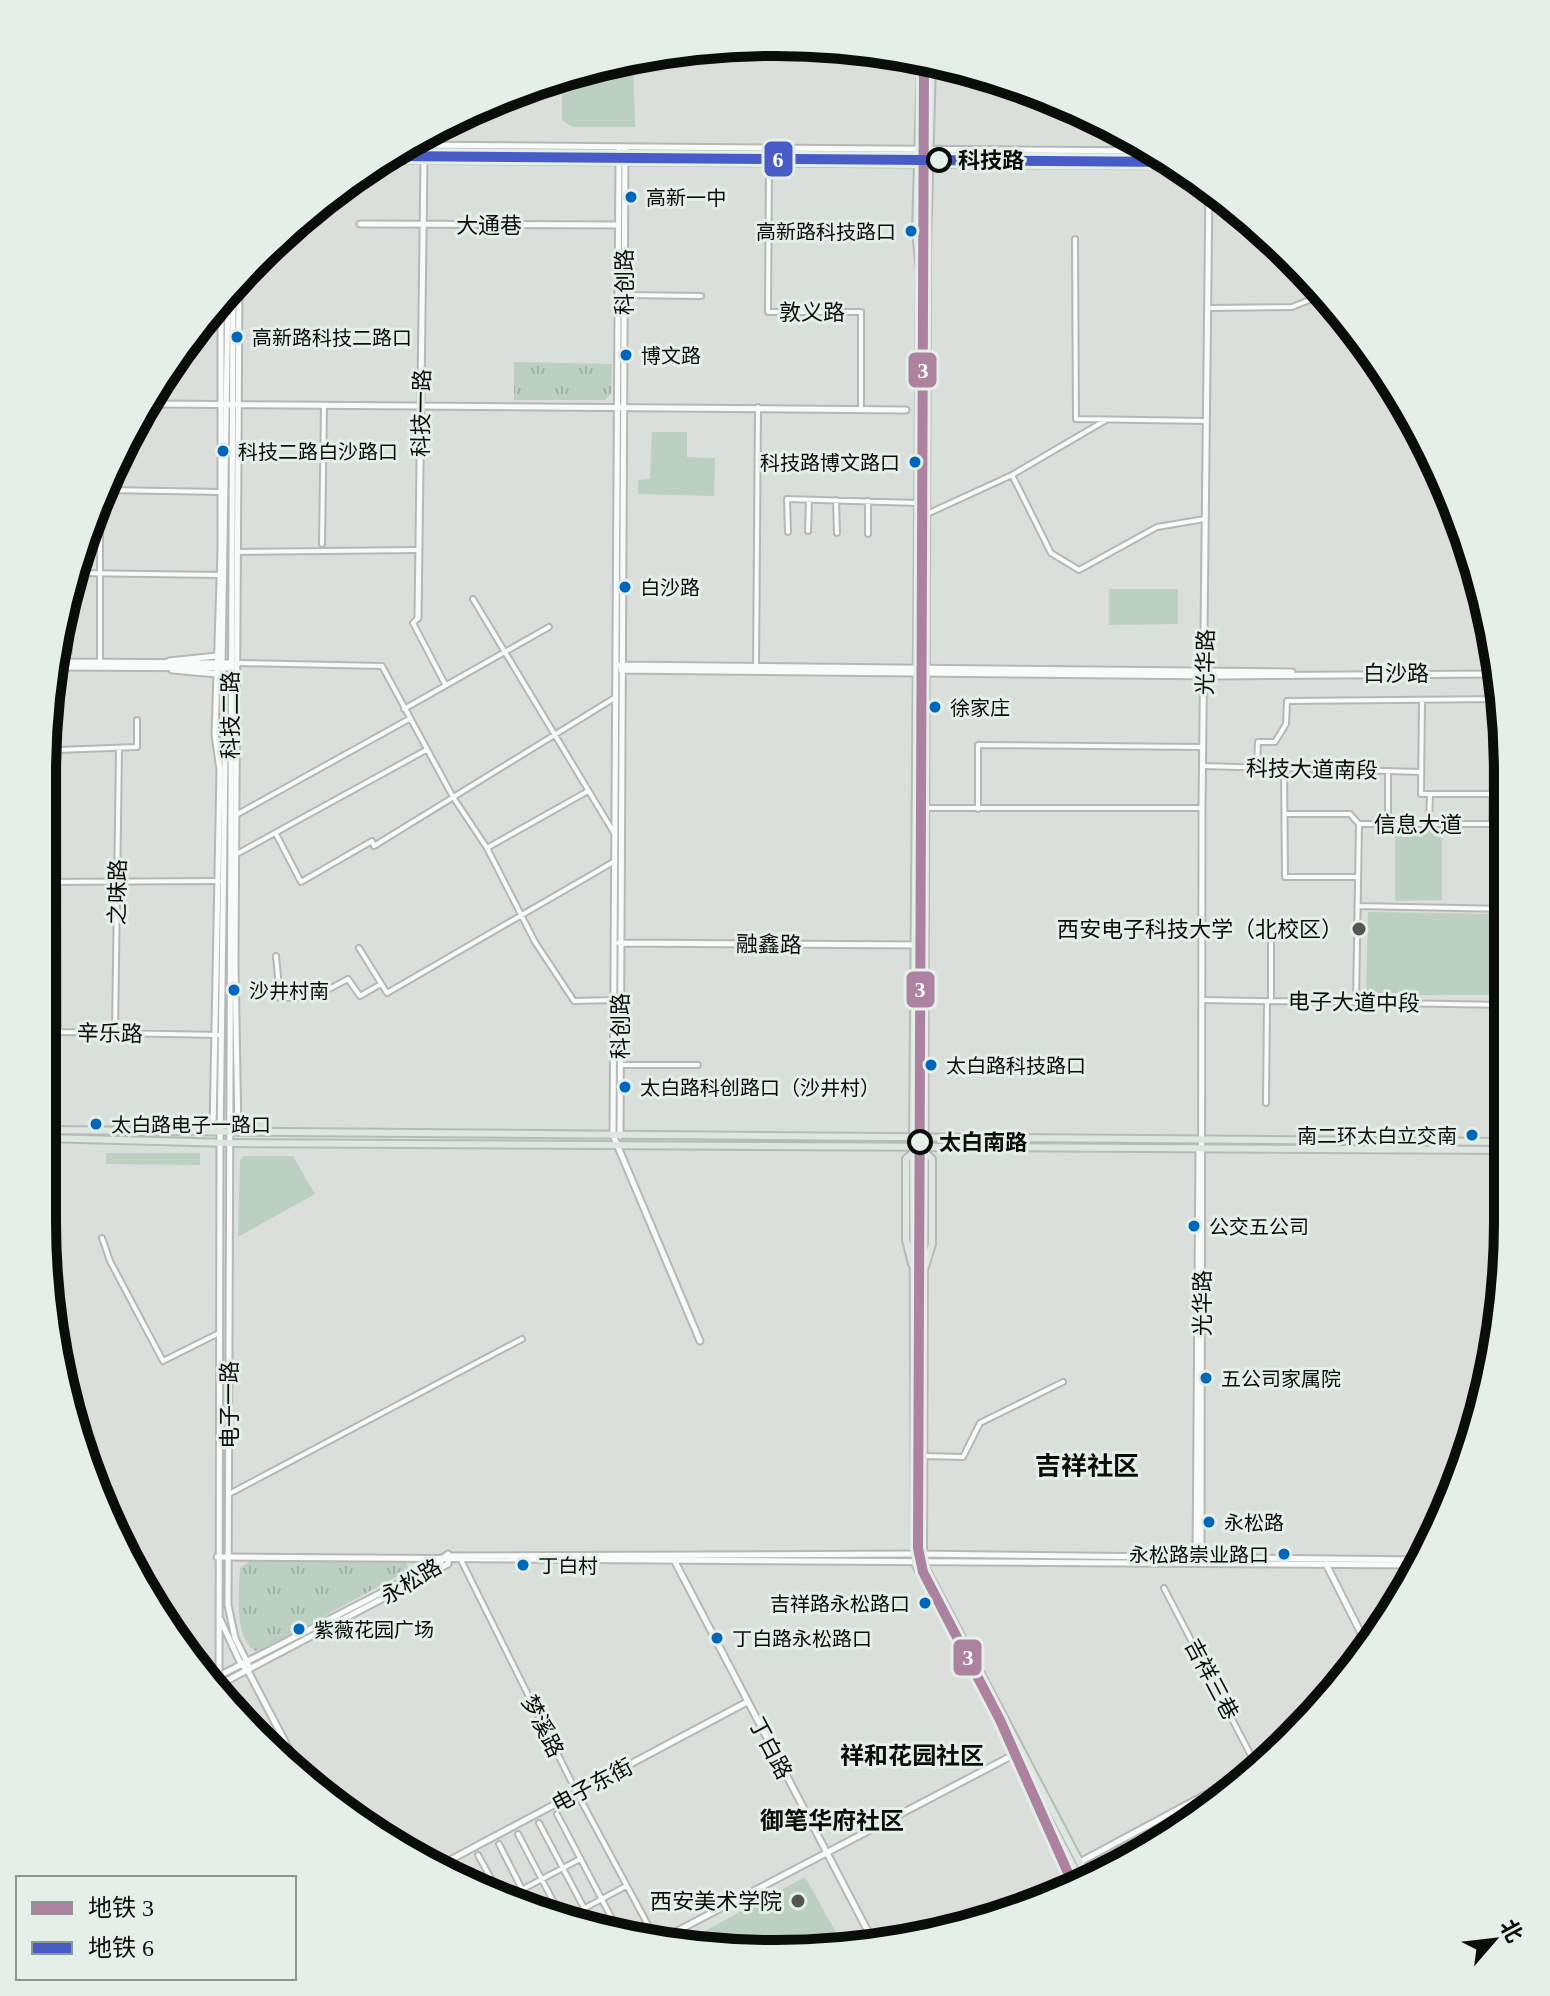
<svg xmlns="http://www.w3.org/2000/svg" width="1550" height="1996" viewBox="0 0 1550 1996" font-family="'Times New Roman','Noto Sans SC',serif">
	<defs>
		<pattern id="grass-tufts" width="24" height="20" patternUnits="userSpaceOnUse" patternTransform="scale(2)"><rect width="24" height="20" fill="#bcd0c1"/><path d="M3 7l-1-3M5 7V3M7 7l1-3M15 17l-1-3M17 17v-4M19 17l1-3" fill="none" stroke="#a0b1a4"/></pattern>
	</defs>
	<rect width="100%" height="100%" fill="#dadfdb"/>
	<path fill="url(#grass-tufts)" d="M 514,362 L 612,364 L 611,393 L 605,400 L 514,400 Z
		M 251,1560 L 397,1560 L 406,1562 L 409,1570 L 258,1652 C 233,1642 239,1590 240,1568 Z"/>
	<path fill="#bcd0c1" d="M 633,59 L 635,127 L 572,127 L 562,120 L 562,93 L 571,93 L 565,92 L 565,75 Z
		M 652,432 L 687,432 L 687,457 L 715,458 L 714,496 L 638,494 L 638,480 L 650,479 Z
		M 1109,589 L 1178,589 L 1178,624 L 1109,625 Z
		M 1395,829 L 1442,829 L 1442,900 L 1395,901 Z
		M 1368,912 L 1501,914 L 1500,995 L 1366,995 Z
		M 106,1153 L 200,1153 L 200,1165 L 106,1164 Z
		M 244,1156 L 293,1156 L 315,1194 L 238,1237 L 240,1160 Z
		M 805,1877 L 837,1934 C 783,1964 750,1951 692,1943 L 690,1939 Z"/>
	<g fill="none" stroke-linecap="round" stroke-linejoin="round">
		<defs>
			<path id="minor" d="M 769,162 L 768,312 L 861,312 L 861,409
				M 1075,239 L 1076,419 L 1206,421
				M 625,295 L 701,296
				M 1209,308 L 1292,307 L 1327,293
				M 1012,475 L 1051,553 L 1079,570 L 1157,527 L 1205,519
				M 107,490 L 221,492
				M 836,500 L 837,533
				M 927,514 L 1012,475 L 1106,420
				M 808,531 L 809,500
				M 788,532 L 787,499 L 918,503
				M 868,534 L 868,501
				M 322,544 L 324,405
				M 237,552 L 418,550
				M 74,573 L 220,575
				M 473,599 L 614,833
				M 418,618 L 413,623 L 445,684
				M 69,652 L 70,596
				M 100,662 L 100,504
				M 238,663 L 382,666 L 453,797 L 487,848 L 535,942 L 574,1001 L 613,1000
				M 756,669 L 758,407
				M 52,684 L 57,684 L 58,1032 L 222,1035
				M 1422,701 L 1421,794 L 1507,794
				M 404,709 L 549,627
				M 57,750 L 137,747 L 137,720
				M 1203,766 L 1421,772
				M 1257,768 L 1258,742 L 1275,742 L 1286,724 L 1287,701 L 1501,699
				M 1284,769 L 1285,877 L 1358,877
				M 1388,771 L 1388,824
				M 925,808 L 1202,808
				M 978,809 L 978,745 L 1203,747
				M 1285,814 L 1350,814 L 1359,824 L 1507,824
				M 236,815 L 409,719
				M 1492,823 L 1493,724 L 1503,710
				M 1429,824 L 1430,794
				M 276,834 L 301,882 L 372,841 L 374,846 L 616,697
				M 487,848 L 588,791
				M 235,855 L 426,750
				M 43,882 L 219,881
				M 1358,906 L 1507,909
				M 1271,931 L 1271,1000
				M 359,948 L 387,993 L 615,861
				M 276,956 L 280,998 L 312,998 L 348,979 L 360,996 L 381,984
				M 1202,1000 L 1507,1005
				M 1356,1002 L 1359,824
				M 1507,1005 L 1507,997
				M 115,1034 L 119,750
				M 620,1065 L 698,1065
				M 1266,1103 L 1267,1001
				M 1496,1152 L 1508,1154
				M 102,1238 L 110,1261 L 163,1361 L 219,1333
				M 924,1456 L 963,1457 L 980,1423 L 1063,1382
				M 229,1494 L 522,1339
				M 459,1556 L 577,1793 L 655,1938
				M 1164,1588 L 1259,1771
				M 1220,1786 L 1225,1796
				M 1172,1812 L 1180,1828
				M 557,1814 L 620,1934
				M 539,1823 L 584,1908
				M 518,1834 L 563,1920
				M 499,1844 L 531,1907
				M 478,1855 L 499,1893
				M 457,1867 L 463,1878
				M 508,1897 L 580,1859
				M 577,1911 L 587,1929
				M 563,1920 L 626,1886"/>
			<path id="tertiary" d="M 430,146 L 430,130
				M 619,147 L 613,1135 L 700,1341
				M 360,224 L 618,225
				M 153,404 L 906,410
				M 418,618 L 424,161
				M 169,661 L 216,656
				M 57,662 L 231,663
				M 618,665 L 1292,672
				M 56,667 L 231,668
				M 172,670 L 216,674
				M 621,670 L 1216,676 L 1496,674
				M 619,943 L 924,945
				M 213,1131 L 220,770 L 215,735 L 221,550 L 221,311 L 218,302
				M 238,1132 L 235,963 L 239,280
				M 620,1136 L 625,147
				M 445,1556 L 914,1554 L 1421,1560
				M 217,1557 L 1418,1565
				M 673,1558 L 873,1941
				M 1196,1562 L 1199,1148
				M 1201,1564 L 1202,808 L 1209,186
				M 1326,1564 L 1368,1647
				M 248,1671 L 302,1774
				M 1080,1862 L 1268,1761
				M 437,1867 L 747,1702
				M 662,1939 L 1015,1754"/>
			<path id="secondary" d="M 401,145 L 1153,151
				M 380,160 L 1177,166
				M 233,286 L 228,1605 L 235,1638 L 248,1664
				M 220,1619 L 241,1664 L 248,1671
				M 211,1680 L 441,1562 L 441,1558
				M 219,1685 L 220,1141 L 225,759 L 222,667 L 228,292
				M 217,1686 L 448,1564 L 448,1554"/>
			<path id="primary" d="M 921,60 L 916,231 L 920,271 L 913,1138 L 915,1563 L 1081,1881
				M 932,62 L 927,249 L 923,1563 L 1088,1878
				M 42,1130 L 1508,1142
				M 42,1138 L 230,1143 L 1508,1150
				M 924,1151 L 932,1159 L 932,1244 L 925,1267
				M 912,1264 L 906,1240 L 906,1159 L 914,1152"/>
		</defs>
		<use href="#minor" stroke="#b5b8b6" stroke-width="8"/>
		<use href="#tertiary" stroke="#b5b8b6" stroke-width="9"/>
		<use href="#secondary" stroke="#b5b8b6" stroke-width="9"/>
		<use href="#primary" stroke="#b7bbb8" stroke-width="10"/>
		<use href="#minor" stroke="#f9fafa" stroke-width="4"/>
		<use href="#tertiary" stroke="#f9fafa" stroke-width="5"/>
		<use href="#secondary" stroke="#f9fafa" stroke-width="5"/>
		<use href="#primary" stroke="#dee6e1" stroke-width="6"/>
		<defs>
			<path id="metro-1" d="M 924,60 L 918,1548 L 923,1572 L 1000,1720 L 1073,1884"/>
			<path id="metro-2" d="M 387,156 L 1170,162"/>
		</defs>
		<use href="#metro-1" stroke="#e4f0e7" stroke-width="16"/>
		<use href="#metro-2" stroke="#e4f0e7" stroke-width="16"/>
		<use href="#metro-1" stroke="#ad82a1" stroke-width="10"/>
		<use href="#metro-2" stroke="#485cc7" stroke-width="10"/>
	</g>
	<g fill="#e4f0e7" stroke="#0a0e0b" stroke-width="4">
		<circle cx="939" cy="160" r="11"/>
		<circle cx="920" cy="1142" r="11"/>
	</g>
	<g fill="#0065bd" stroke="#e4f0e7" stroke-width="3">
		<circle cx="631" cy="197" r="7"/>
		<circle cx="911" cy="231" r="7"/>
		<circle cx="237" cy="337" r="7"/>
		<circle cx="626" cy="355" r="7"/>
		<circle cx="223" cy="451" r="7"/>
		<circle cx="915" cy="462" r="7"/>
		<circle cx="625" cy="587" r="7"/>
		<circle cx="935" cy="707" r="7"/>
		<circle cx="234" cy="990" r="7"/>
		<circle cx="931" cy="1065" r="7"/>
		<circle cx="625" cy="1087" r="7"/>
		<circle cx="96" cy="1124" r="7"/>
		<circle cx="1472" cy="1135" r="7"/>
		<circle cx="1194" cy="1226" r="7"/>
		<circle cx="1206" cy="1378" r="7"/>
		<circle cx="1209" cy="1522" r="7"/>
		<circle cx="1284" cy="1554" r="7"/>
		<circle cx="523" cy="1565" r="7"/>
		<circle cx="925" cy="1603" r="7"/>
		<circle cx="299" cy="1629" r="7"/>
		<circle cx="717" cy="1638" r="7"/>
	</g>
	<g fill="#535754" stroke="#e4f0e7" stroke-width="3">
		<circle cx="1359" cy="929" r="8"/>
		<circle cx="798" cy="1901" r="8"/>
	</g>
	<g text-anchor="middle" stroke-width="6" stroke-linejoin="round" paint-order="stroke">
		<g font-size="20" fill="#0a0e0b" stroke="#e4f0e7" text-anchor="start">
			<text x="646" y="205">高新一中</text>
			<text x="896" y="239" text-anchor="end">高新路科技路口</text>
			<text x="252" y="345">高新路科技二路口</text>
			<text x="641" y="363">博文路</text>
			<text x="238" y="459">科技二路白沙路口</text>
			<text x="900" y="470" text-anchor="end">科技路博文路口</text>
			<text x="640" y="595">白沙路</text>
			<text x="950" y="715">徐家庄</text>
			<text x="249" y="998">沙井村南</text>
			<text x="946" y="1073">太白路科技路口</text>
			<text x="640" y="1095">太白路科创路口（沙井村）</text>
			<text x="111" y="1132">太白路电子一路口</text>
			<text x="1457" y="1143" text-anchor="end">南二环太白立交南</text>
			<text x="1209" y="1234">公交五公司</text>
			<text x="1221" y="1386">五公司家属院</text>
			<text x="1224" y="1530">永松路</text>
			<text x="1269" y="1562" text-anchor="end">永松路崇业路口</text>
			<text x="538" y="1573">丁白村</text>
			<text x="910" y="1611" text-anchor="end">吉祥路永松路口</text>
			<text x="314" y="1637">紫薇花园广场</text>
			<text x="732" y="1646">丁白路永松路口</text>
		</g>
		<g font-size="22" font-weight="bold" fill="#0a0e0b" stroke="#e4f0e7" text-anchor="start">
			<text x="958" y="168">科技路</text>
			<text x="939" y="1150">太白南路</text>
		</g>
		<g font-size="22" fill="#0a0e0b" stroke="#e4f0e7">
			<text x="489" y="233">大通巷</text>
			<text transform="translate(624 282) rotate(-90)" y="8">科创路</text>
			<text x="812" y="320">敦义路</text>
			<text transform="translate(421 413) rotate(-89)" y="8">科技一路</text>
			<text transform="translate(1205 662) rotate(-89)" y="8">光华路</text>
			<text x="1396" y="681">白沙路</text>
			<text transform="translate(230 715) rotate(-90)" y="8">科技二路</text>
			<text transform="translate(1312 769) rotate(1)" y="8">科技大道南段</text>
			<text x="1418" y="832">信息大道</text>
			<text transform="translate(117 892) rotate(-89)" y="8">之味路</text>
			<text transform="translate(769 944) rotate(1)" y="8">融鑫路</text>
			<text transform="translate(1354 1002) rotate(1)" y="8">电子大道中段</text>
			<text transform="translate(620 1026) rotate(-90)" y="8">科创路</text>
			<text transform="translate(110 1033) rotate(1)" y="8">辛乐路</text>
			<text transform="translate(1202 1303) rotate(-90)" y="8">光华路</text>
			<text transform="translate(229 1405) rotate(-90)" y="8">电子一路</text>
			<text transform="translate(411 1581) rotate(-31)" y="8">永松路</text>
			<text transform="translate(1212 1679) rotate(62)" y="8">吉祥三巷</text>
			<text transform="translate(543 1726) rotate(63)" y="8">梦溪路</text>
			<text transform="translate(771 1748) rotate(62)" y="8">丁白路</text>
			<text transform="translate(592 1785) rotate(-28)" y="8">电子东街</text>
		</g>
		<g font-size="22" fill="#0a0e0b" stroke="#e4f0e7" text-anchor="end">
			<text x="1343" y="937">西安电子科技大学（北校区）</text>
			<text x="782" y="1909">西安美术学院</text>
		</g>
		<g font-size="24" font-weight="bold" fill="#0a0e0b" stroke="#e4f0e7">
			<text x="912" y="1764">祥和花园社区</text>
			<text x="832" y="1829">御笔华府社区</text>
		</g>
		<g font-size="26" font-weight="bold" fill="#0a0e0b" stroke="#e4f0e7">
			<text x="1087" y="1475">吉祥社区</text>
		</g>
	</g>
	<path d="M0 0H1550V1996H0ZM775 56H775A719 719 0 0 1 1494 775V1221A719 719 0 0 1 775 1940H775A719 719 0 0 1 56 1221V775A719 719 0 0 1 775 56Z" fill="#e4f0e7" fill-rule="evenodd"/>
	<path fill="none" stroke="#0a0e0b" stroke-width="10" d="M775 56H775A719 719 0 0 1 1494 775V1221A719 719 0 0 1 775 1940H775A719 719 0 0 1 56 1221V775A719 719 0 0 1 775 56Z"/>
	<g stroke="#e4f0e7" stroke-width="3">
		<rect x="763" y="140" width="31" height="38" rx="8" fill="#485cc7"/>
		<rect x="907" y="351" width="31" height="38" rx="8" fill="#ad82a1"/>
		<rect x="905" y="970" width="31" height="39" rx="8" fill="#ad82a1"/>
		<rect x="952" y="1638" width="31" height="39" rx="8" fill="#ad82a1"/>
	</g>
	<g font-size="22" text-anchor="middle" font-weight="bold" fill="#fff">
		<text x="778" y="167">6</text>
		<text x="923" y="378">3</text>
		<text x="920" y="997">3</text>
		<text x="968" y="1665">3</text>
	</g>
	<rect x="16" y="1876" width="280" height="104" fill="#e4f0e7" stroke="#8d968f" stroke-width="2"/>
	<rect x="32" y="1902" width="40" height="12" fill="#ad82a1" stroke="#8d968f" stroke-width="2"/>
	<text x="88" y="1916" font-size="24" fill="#0a0e0b">地铁 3</text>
	<rect x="32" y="1942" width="40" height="12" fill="#485cc7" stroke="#8d968f" stroke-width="2"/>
	<text x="88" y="1956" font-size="24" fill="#0a0e0b">地铁 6</text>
	<g transform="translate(1494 1940) rotate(62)" stroke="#e4f0e7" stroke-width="6" paint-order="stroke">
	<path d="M0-6L14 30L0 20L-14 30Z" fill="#0a0e0b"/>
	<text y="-12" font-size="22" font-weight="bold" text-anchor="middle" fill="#0a0e0b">北</text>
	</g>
</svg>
